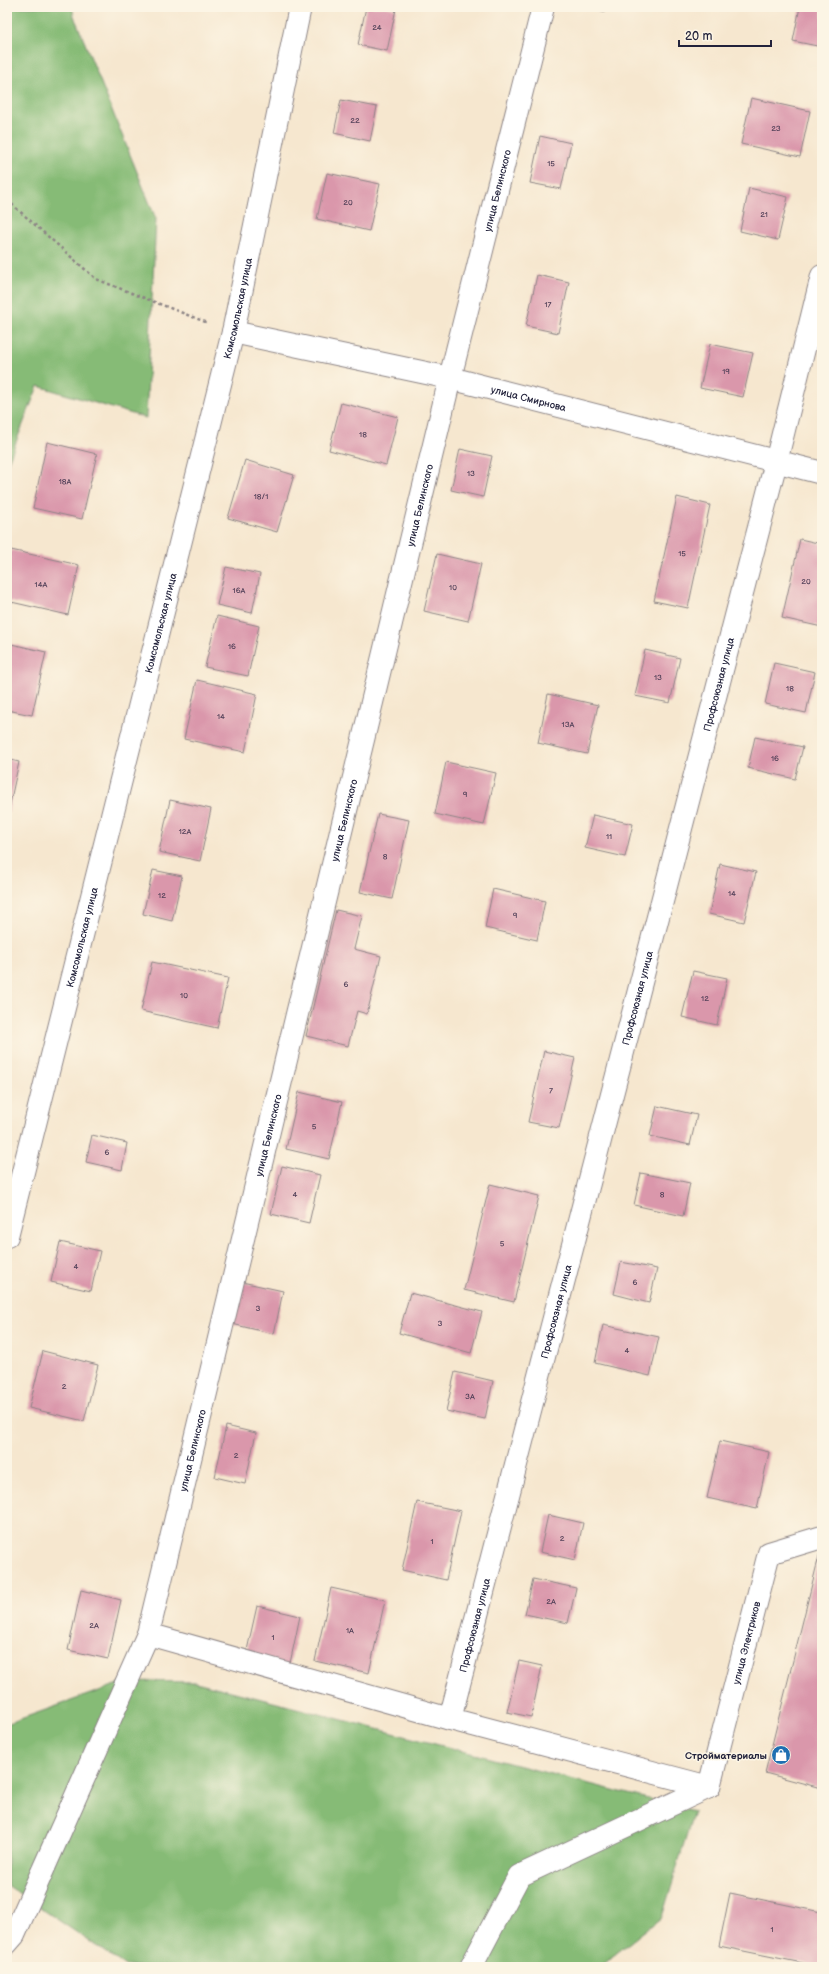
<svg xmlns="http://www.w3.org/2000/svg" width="829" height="1974" viewBox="0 0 829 1974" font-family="'Balsamiq Sans',sans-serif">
	<rect width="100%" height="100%" fill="#fcf5e5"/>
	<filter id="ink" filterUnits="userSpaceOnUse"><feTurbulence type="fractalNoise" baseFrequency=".025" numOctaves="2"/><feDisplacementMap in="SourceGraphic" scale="8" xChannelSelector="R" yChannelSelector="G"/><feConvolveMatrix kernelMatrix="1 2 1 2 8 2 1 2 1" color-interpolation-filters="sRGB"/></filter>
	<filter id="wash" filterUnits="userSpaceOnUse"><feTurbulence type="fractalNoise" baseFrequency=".012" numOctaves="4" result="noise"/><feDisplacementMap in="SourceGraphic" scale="16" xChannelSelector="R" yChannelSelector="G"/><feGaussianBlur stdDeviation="0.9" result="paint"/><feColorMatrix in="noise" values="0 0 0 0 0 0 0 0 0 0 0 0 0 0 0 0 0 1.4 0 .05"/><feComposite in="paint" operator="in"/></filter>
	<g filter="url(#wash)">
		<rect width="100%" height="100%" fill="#f6e7cf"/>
		<path fill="#86bb76" stroke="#546e58" d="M 7,7 L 72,7 L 74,16 L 156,219 L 146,418 L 38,386 L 7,465 Z
			M 127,1681 L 196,1682 L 694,1811 L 662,1917 L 599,1967 L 127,1967 L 7,1885 L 7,1725 L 9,1723 Z"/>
		<g id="blocks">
			<path fill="#da97ab" d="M 366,7 L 387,7 L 396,9 L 387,51 L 358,45 Z
				M 586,7 L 607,7 L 606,12 Z
				M 800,7 L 822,7 L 822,47 L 793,41 Z
				M 751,98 L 810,111 L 800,157 L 741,144 Z
				M 341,100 L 377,107 L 370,141 L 334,133 Z
				M 540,136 L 571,143 L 561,189 L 530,183 Z
				M 327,173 L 380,184 L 369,231 L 317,219 Z
				M 749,188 L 788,197 L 778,240 L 740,231 Z
				M 537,275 L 569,282 L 558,333 L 526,326 Z
				M 710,344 L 753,353 L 743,397 L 700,388 Z
				M 341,403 L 398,417 L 386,465 L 329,450 Z
				M 47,442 L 97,454 L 82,519 L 33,508 Z
				M 460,449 L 492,456 L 483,497 L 451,490 Z
				M 245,460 L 294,475 L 277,532 L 228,518 Z
				M 677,497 L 710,505 L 688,608 L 654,601 Z
				M 800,539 L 822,544 L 822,627 L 782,618 Z
				M 11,550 L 79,565 L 68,615 L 7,601 L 7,567 Z
				M 437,554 L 481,564 L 468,621 L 424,611 Z
				M 226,567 L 260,574 L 252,613 L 217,605 Z
				M 217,616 L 259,626 L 248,676 L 205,667 Z
				M 7,643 L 46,652 L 32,715 L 7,710 Z
				M 645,650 L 680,658 L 670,703 L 635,696 Z
				M 774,663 L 815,672 L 806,713 L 765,704 Z
				M 197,680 L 257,694 L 245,752 L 184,739 Z
				M 548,694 L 598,705 L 587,754 L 538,743 Z
				M 755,737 L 803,747 L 795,779 L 748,768 Z
				M 7,759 L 19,762 L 8,813 L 7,812 Z
				M 446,762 L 496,773 L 484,825 L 435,814 Z
				M 170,800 L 211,809 L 200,861 L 159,852 Z
				M 378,814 L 409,820 L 392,899 L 360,892 Z
				M 593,815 L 633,824 L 625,857 L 585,848 Z
				M 720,864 L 756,872 L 744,922 L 709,914 Z
				M 153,870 L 182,876 L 172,921 L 143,914 Z
				M 493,889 L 545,901 L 537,940 L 485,928 Z
				M 336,910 L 362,916 L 354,949 L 381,956 L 367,1014 L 357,1011 L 348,1046 L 306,1036 Z
				M 152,962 L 228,978 L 217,1028 L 141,1011 Z
				M 693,971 L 727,978 L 717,1025 L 682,1017 Z
				M 544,1051 L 575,1058 L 559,1128 L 528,1122 Z
				M 299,1092 L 342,1102 L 329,1159 L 286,1149 Z
				M 657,1106 L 697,1115 L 690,1145 L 650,1136 Z
				M 92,1135 L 127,1143 L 122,1170 L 86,1162 Z
				M 282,1166 L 320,1175 L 309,1223 L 271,1214 Z
				M 641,1173 L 690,1183 L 683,1216 L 634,1205 Z
				M 490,1184 L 539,1196 L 514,1302 L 464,1290 Z
				M 60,1242 L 100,1251 L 91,1291 L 51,1282 Z
				M 621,1262 L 657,1269 L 649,1303 L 614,1294 Z
				M 242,1282 L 283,1291 L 274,1334 L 232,1324 Z
				M 410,1293 L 482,1312 L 471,1353 L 399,1333 Z
				M 603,1325 L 659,1337 L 650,1376 L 595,1363 Z
				M 43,1351 L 98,1365 L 84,1421 L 29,1408 Z
				M 455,1372 L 493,1381 L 485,1419 L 446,1411 Z
				M 226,1426 L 256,1433 L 245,1484 L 215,1477 Z
				M 720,1441 L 769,1452 L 757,1509 L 707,1498 Z
				M 417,1502 L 461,1511 L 446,1580 L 402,1570 Z
				M 548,1515 L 583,1523 L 575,1560 L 540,1552 Z
				M 821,1548 L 822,1784 L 821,1788 L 765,1773 Z
				M 533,1579 L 576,1588 L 568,1623 L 525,1614 Z
				M 331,1588 L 385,1600 L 369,1673 L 315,1661 Z
				M 81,1590 L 121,1600 L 108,1659 L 68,1650 Z
				M 257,1606 L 300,1616 L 289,1668 L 245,1659 Z
				M 519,1661 L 542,1666 L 531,1717 L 507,1712 Z
				M 730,1893 L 821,1912 L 822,1909 L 822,1967 L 719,1946 Z"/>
		</g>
	</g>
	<g filter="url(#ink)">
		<use href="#blocks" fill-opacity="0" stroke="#8c8485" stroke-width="1"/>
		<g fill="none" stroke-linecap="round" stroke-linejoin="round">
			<defs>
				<g id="street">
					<path id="s1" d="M 233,332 L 450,378 L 822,473"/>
					<path id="s2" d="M 7,1236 L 233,332 L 300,7"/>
					<path id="s3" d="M 148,1634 L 450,378 L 543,7"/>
					<path id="s4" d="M 450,1719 L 776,462 L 822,276"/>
					<path id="s5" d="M 709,1787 L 769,1553 L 822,1537"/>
					<path d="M 7,1943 L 14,1935 L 148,1634 L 450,1719 L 709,1787"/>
					<path d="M 471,1967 L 519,1876 L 709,1787"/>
				</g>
			</defs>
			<use href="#street" stroke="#8c8485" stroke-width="24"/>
			<path stroke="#8c8485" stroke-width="2.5" stroke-dasharray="3 3" stroke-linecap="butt" d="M 7,200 L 96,279 L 208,323"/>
			<use href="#street" stroke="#fff" stroke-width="22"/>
		</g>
	</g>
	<defs>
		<symbol id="shop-disc" viewBox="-11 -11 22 22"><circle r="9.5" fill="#1f6fb2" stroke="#fcf5e5"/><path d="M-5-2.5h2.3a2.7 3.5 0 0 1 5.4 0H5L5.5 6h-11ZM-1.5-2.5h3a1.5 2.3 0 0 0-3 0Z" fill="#fff"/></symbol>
	</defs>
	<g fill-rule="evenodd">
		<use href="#shop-disc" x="770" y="1744" width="22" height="22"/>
	</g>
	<g text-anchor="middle" stroke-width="3" stroke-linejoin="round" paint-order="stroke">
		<g font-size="8" fill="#503f57">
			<text x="377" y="30">24</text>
			<text x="355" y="123">22</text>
			<text x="776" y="131">23</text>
			<text x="551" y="166">15</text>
			<text x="348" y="205">20</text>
			<text x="764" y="217">21</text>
			<text x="548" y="307">17</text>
			<text x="726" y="374">19</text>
			<text x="363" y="437">18</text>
			<text x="471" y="476">13</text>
			<text x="65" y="484">18А</text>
			<text x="261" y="499">18/1</text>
			<text x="682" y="556">15</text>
			<text x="806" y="584">20</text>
			<text x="41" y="587">14А</text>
			<text x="453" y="590">10</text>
			<text x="239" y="593">16А</text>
			<text x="232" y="649">16</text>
			<text x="658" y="680">13</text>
			<text x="790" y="691">18</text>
			<text x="221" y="719">14</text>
			<text x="568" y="727">13А</text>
			<text x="775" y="761">16</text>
			<text x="465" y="797">9</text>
			<text x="185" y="834">12А</text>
			<text x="609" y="839">11</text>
			<text x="385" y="859">8</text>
			<text x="732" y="896">14</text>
			<text x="162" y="898">12</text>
			<text x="515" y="918">9</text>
			<text x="346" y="987">6</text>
			<text x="184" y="998">10</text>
			<text x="705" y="1001">12</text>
			<text x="551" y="1093">7</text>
			<text x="314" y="1129">5</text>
			<text x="107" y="1155">6</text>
			<text x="295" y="1197">4</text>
			<text x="662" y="1197">8</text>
			<text x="502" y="1246">5</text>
			<text x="76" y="1269">4</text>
			<text x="635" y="1285">6</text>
			<text x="258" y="1311">3</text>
			<text x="440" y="1326">3</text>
			<text x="627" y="1353">4</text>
			<text x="64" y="1389">2</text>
			<text x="470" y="1399">3А</text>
			<text x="236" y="1458">2</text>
			<text x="562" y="1541">2</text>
			<text x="432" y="1544">1</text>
			<text x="551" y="1604">2А</text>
			<text x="94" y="1628">2А</text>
			<text x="350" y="1633">1А</text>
			<text x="273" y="1640">1</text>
			<text x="772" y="1932">1</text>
		</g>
		<g font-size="10" fill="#22223b" stroke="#fcf5e5">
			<text dy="4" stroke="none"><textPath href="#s3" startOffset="1485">улица Белинского</textPath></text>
			<text dy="4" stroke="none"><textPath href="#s2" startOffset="956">Комсомольская улица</textPath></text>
			<text dy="4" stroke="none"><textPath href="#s1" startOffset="303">улица Смирнова</textPath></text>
			<text dy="4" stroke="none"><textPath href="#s3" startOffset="1161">улица Белинского</textPath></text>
			<text dy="4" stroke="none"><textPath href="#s2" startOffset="632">Комсомольская улица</textPath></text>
			<text dy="4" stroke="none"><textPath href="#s4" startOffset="1069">Профсоюзная улица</textPath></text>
			<text dy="4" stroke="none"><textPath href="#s3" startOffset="837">улица Белинского</textPath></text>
			<text dy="4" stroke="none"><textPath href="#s2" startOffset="308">Комсомольская улица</textPath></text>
			<text dy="4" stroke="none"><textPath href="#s4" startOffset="745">Профсоюзная улица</textPath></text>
			<text dy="4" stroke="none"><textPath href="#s3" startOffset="513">улица Белинского</textPath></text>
			<text dy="4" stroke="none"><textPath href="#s4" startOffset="421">Профсоюзная улица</textPath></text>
			<text dy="4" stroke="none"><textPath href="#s3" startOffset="189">улица Белинского</textPath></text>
			<text dy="4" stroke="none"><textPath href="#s4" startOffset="97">Профсоюзная улица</textPath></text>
			<text dy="4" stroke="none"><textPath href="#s5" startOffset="149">улица Электриков</textPath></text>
		</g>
		<g font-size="10" font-weight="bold" fill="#22223b" stroke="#fcf5e5" text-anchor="end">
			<text x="767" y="1759">Стройматериалы</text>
		</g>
	</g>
	<rect width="829" height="1974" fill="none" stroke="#fcf5e5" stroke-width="24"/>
	<path d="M679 40v6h92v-6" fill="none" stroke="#22223b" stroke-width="2"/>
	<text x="685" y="40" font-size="12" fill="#22223b" stroke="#fcf5e5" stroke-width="3" paint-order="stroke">20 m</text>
</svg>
